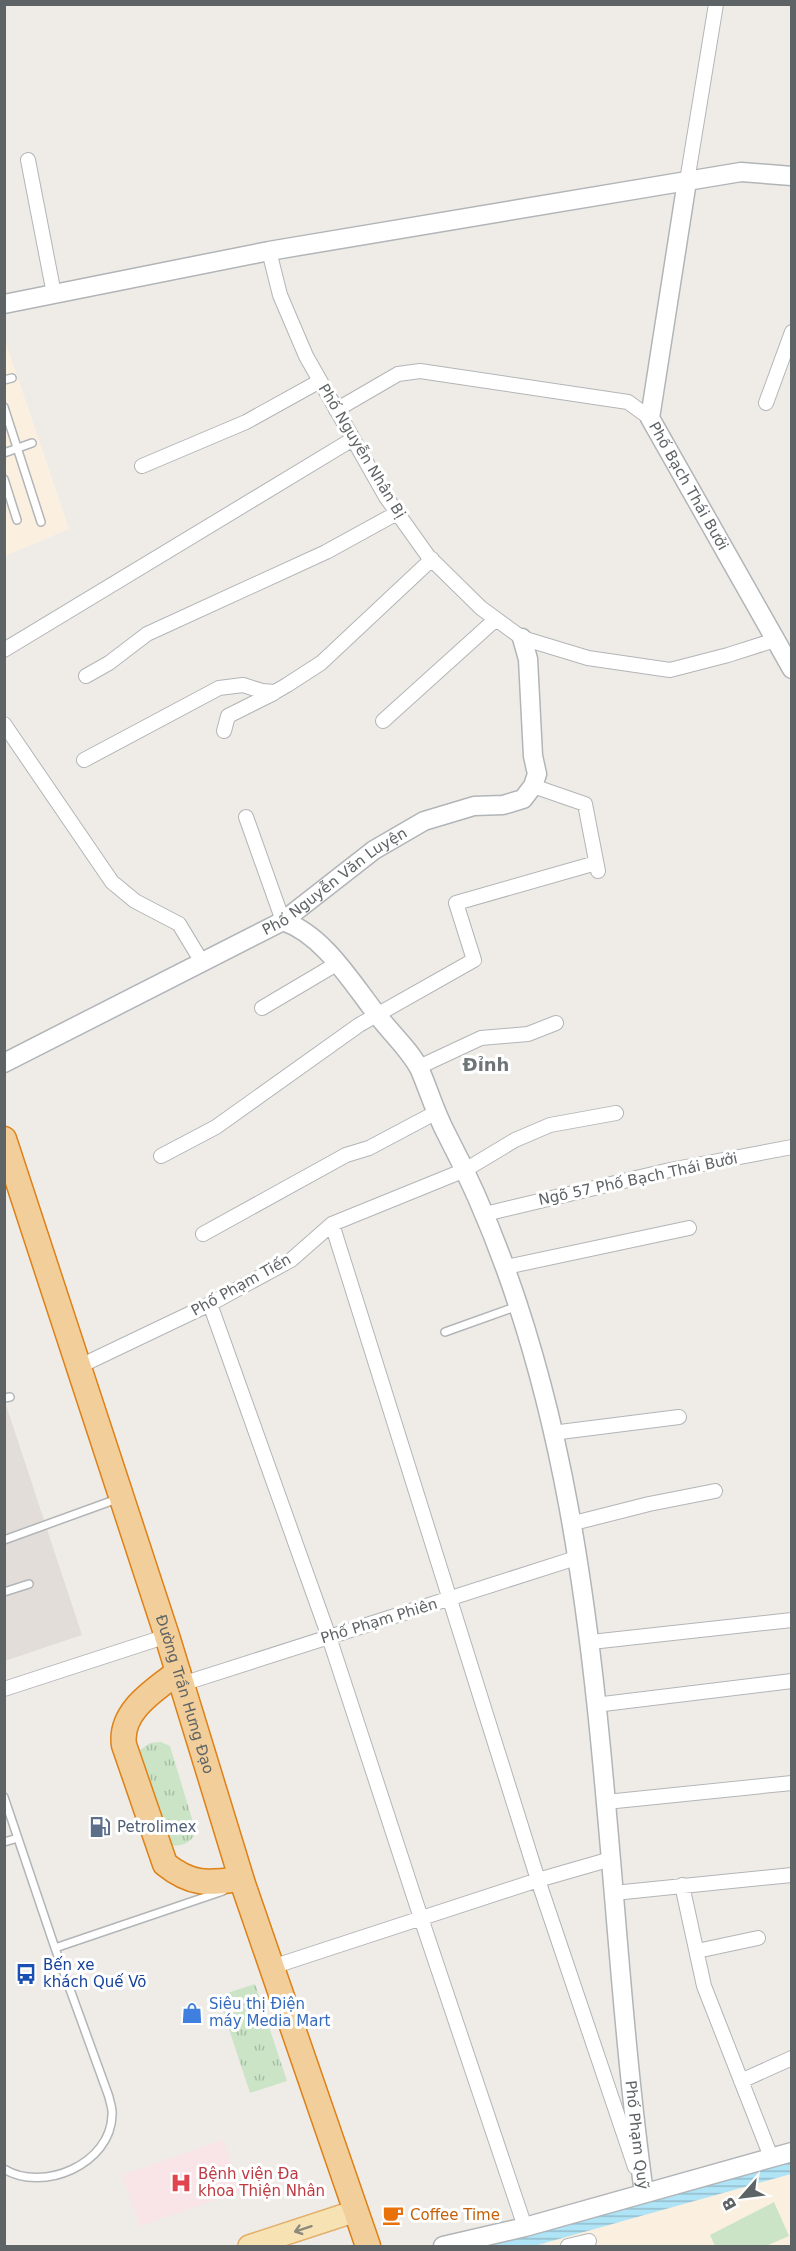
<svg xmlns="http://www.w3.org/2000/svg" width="796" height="2251" viewBox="0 0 796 2251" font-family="'DejaVu Sans',sans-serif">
	<defs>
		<pattern id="grass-tufts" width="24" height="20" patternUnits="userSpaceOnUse" patternTransform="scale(1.5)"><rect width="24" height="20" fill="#cbe4c6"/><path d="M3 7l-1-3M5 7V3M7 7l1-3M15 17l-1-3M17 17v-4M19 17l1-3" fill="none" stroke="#a8bca4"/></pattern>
		<pattern id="water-rules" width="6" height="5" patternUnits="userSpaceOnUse" patternTransform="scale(1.5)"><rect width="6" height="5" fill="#afe3f6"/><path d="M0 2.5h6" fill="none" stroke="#92bccb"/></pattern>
	</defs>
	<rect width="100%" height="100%" fill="#efece7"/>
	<path fill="#fbf0e0" d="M 4,337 L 69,529 L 5,556 L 4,556 Z
		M 791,2163 L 791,2246 L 546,2246 L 542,2237 Z"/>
	<path fill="#e2ddd8" d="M 6,1405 L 82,1635 L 5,1661 L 4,1406 Z"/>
	<path fill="#f9e5e7" d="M 223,2140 L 241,2191 L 140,2226 L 122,2175 Z"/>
	<path fill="url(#grass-tufts)" d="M 161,1742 L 170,1746 L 196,1832 C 189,1845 180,1848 165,1844 L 137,1752 L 150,1743 Z
		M 255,1984 L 287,2081 L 250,2093 L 218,1996 Z"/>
	<path fill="#cbe4c6" d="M 774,2202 L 789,2236 L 766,2246 L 715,2246 L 710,2235 Z"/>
	<path fill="url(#water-rules)" d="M 791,2159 L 791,2174 L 534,2246 L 477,2246 Z"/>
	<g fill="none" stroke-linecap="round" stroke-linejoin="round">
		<defs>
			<path id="lane" d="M 4,380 L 12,378
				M 4,407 L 41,522
				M 4,453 L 32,443
				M 4,479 L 17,520
				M 445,1332 L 515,1307
				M 4,1398 L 10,1397
				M 4,1540 L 117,1499
				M 4,1592 L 29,1584
				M 4,1797 L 55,1948 L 109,2097 C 110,2103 113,2109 112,2115 C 111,2164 43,2193 4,2169
				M 4,1842 L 18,1838
				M 55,1948 L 223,1891"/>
			<path id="street" d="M 28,160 L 54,294
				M 687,181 L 716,4
				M 269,251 L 280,295 L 306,356 L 386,497 L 428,556 L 481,608 L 522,638 L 588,658 L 670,670 L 728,655 L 775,640
				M 766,403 L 792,332
				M 336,410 L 398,374 L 420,371 L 628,402 L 650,418
				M 142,466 L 246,422 L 320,381
				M 4,650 L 353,439
				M 86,676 L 109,663 L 147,634 L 326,552 L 397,513
				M 383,721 L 496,619
				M 4,724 L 112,882 L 135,901 L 179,924 L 202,962
				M 224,731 L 228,716 L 274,693
				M 84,760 L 219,688 L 243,685 L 262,691 L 275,692 L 287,685 L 321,663 L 432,559
				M 533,786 L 585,804 L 598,871
				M 246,817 L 283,921
				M 262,1008 L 338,963
				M 419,1067 L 481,1038 L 528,1034 L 556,1023
				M 161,1156 L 216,1127 L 359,1025 L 474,960 L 456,903 L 596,863
				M 485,1214 L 670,1170 L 792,1147
				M 332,1224 L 538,1880 L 635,2167
				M 203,1234 L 346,1155 L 369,1148 L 435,1113
				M 506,1267 L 689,1228
				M 210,1304 L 329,1637 L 421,1918 L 525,2227
				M 78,1367 L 210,1304 L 291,1260 L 332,1224 L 465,1170 L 515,1140 L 550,1125 L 616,1113
				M 552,1433 L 679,1417
				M 570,1524 L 649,1504 L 715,1491
				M 591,1642 L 792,1620
				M 182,1684 L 576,1558
				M 4,1689 L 167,1636
				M 595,1705 L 792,1681
				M 606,1802 L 792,1783
				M 682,1885 L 704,1986 L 771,2157
				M 614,1893 L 792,1875
				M 697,1951 L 758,1938
				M 272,1967 L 538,1880 L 611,1859
				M 741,2081 L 792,2058
				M 568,2246 L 589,2241"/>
			<g id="secondary">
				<path id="s1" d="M 687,181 L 650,418 L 792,669"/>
				<path d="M 4,304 L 269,251 L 687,181 L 741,172 L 792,176"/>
				<path id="s2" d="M 283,921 C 324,935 352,983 378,1016 C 391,1033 411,1051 420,1070 C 429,1091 435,1112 446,1133 C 616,1456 595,1839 644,2193"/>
				<path id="s3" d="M 4,1063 L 283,921 L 374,850 L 424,821 L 474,806 L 503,805 L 523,799 L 533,786 L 537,774 L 533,756 L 528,659 L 522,638"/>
				<path d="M 443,2246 L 525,2227 L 792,2152"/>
			</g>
			<path id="primary" d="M 249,2246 L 356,2211"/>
			<g id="highway">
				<path id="s4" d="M 4,1139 L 167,1636 L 243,1884 L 368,2246"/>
				<path d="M 178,1672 C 155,1690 119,1711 124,1745 L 165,1864 C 192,1886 209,1883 241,1879"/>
			</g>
		</defs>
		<use href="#lane" stroke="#b2b5b7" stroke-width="10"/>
		<use href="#street" stroke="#b2b5b7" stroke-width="16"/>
		<use href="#secondary" stroke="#b1b5b8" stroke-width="21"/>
		<use href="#primary" stroke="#e3af6b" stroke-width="24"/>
		<use href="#highway" stroke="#de8118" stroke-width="27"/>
		<use href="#lane" stroke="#fff" stroke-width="7"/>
		<use href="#street" stroke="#fff" stroke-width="14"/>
		<use href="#secondary" stroke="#fff" stroke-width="18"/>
		<use href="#primary" stroke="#f7e2b4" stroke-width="21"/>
		<use href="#highway" stroke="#f2ce9a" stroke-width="24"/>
	</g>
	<defs><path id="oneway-shaft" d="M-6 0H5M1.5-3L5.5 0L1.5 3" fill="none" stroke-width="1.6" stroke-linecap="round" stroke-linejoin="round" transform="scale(1.5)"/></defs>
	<use stroke="#8c897d" href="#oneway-shaft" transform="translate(303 2229) rotate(162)"/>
	<defs>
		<symbol id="fuel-bare" viewBox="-9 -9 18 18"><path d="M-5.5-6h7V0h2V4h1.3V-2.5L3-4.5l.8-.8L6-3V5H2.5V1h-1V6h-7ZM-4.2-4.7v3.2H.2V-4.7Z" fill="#5c6f8a" stroke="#fff" stroke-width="2.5" paint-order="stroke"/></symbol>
		<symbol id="bus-bare" viewBox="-9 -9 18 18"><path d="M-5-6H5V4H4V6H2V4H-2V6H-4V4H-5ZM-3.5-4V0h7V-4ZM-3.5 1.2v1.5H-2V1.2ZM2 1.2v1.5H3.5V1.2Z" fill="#1a4fb4" stroke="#fff" stroke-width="2.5" paint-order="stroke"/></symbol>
		<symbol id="shop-bare" viewBox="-9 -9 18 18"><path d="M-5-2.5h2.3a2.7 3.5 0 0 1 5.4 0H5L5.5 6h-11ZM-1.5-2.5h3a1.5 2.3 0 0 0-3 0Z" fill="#3f7fe0" stroke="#fff" stroke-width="2.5" paint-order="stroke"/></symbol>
		<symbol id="hospital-bare" viewBox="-9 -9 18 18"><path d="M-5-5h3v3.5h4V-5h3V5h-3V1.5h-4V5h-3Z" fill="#e0444e" stroke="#fff" stroke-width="2.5" paint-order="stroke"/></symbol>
		<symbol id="cafe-bare" viewBox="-9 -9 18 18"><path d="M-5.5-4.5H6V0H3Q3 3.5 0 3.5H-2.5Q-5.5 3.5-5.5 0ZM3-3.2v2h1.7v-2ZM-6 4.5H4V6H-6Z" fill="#e8710a" stroke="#fff" stroke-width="2.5" paint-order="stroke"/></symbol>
	</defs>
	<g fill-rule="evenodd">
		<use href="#fuel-bare" x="85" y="1812" width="30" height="30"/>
		<use href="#bus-bare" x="11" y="1959" width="30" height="30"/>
		<use href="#shop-bare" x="177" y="1998" width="30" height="30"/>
		<use href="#hospital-bare" x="166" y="2168" width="30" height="30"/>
		<use href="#cafe-bare" x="378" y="2200" width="30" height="30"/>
	</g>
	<g text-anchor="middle" stroke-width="6" stroke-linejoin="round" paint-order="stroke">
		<g font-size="15" fill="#5e6365" stroke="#fff">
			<text transform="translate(362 451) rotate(59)" y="5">Phố Nguyễn Nhân Bị</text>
			<text dy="5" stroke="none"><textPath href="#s1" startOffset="318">Phố Bạch Thái Bưởi</textPath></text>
			<text dy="5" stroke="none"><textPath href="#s3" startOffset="378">Phố Nguyễn Văn Luyện</textPath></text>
			<text transform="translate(638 1179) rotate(-12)" y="5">Ngõ 57 Phố Bạch Thái Bưởi</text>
			<text transform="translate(241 1285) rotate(-29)" y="5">Phố Phạm Tiến</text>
			<text transform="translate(379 1621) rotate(-17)" y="5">Phố Phạm Phiên</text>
			<text dy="5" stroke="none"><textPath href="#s4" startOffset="584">Đường Trần Hưng Đạo</textPath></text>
			<text dy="5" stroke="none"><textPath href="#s2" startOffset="1300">Phố Phạm Quỹ</textPath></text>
		</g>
		<g font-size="15" fill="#4e5e75" stroke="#fff" text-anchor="start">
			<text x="117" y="1832">Petrolimex</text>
		</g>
		<g font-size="15" fill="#164399" stroke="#fff" text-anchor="start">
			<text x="43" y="1970">Bến xe<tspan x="43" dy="17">khách Quế Võ</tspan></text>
		</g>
		<g font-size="15" fill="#366cbe" stroke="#fff" text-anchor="start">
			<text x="209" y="2009">Siêu thị Điện<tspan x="209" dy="17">máy Media Mart</tspan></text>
		</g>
		<g font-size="15" fill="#be3a42" stroke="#fff" text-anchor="start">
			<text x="198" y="2179">Bệnh viện Đa<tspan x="198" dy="17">khoa Thiện Nhân</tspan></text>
		</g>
		<g font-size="15" fill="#c56008" stroke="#fff" text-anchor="start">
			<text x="410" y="2220">Coffee Time</text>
		</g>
		<g font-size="18" font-weight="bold" fill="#6f7577" stroke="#fff">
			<text x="486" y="1071">Đỉnh</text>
		</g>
	</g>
	<rect width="796" height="2251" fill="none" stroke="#5e6365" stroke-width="12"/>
	<g transform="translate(742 2197) rotate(242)" stroke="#ffffff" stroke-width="4.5" paint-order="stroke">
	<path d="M0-4.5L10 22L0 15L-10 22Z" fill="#5e6365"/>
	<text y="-9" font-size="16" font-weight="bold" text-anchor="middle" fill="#5e6365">B</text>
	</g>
</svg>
